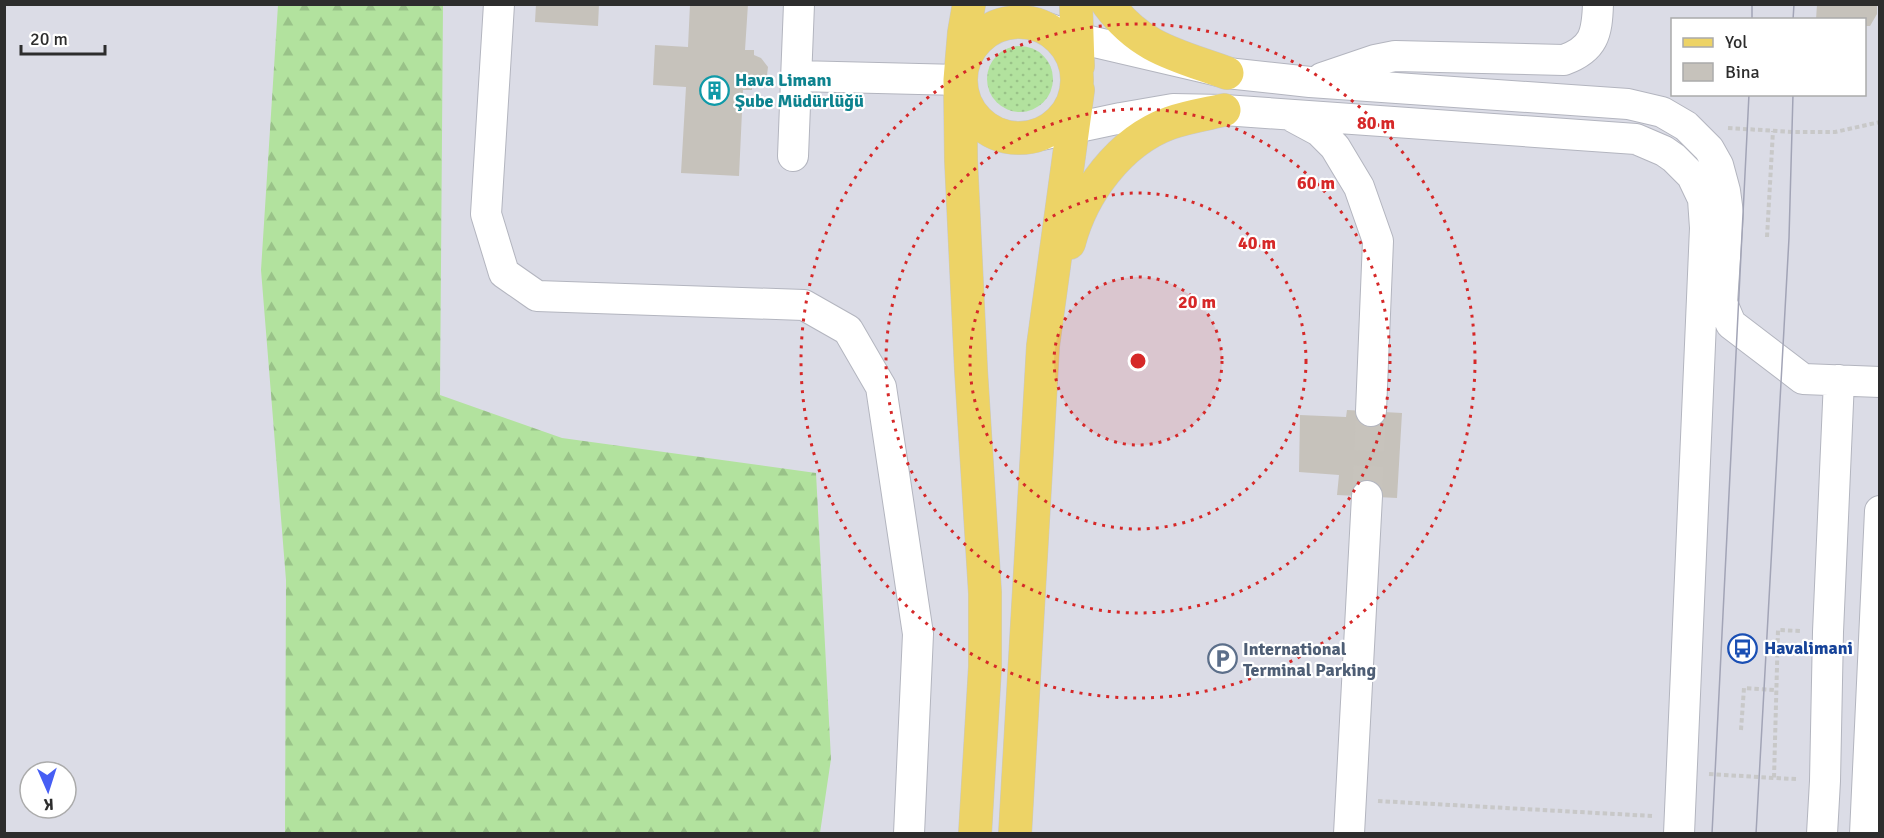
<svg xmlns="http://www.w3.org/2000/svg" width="1884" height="838" viewBox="0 0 1884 838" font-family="Signika,sans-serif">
	<defs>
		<pattern id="forest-firs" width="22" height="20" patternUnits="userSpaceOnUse" patternTransform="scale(1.5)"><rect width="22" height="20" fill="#b2e29e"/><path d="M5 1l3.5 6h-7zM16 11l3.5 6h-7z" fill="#99c288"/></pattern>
		<pattern id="garden-dots" width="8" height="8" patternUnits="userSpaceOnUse" patternTransform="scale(1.5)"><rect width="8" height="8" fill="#b2e29e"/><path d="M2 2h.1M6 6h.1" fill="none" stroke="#99c288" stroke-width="1.8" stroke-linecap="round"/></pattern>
	</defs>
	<rect width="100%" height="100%" fill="#ede8e0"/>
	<path fill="#dbdce6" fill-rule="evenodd" d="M 5,5 L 1879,5 L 1879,833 L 5,833 ZM 1672,20 L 1864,20 L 1864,94 L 1672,94 ZM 30,772 L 66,772 L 66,808 L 30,808 Z"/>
	<path fill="url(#forest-firs)" d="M 278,5 L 443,5 L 440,395 L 562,438 L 816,473 L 831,759 L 820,833 L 285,833 L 286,580 L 261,270 Z"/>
	<path fill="url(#garden-dots)" d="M987 79a33 33 0 1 1 66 0a33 33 0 1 1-66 0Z"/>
	<path fill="#c6c2bb" d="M 536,4 L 599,4 L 598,26 L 535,22 Z
		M 690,4 L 748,4 L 745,50 L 754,50 L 754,55 L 761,58 L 768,67 L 767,75 L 763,81 L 752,85 L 752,90 L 743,90 L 739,176 L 681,173 L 686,87 L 653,85 L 655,45 L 688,47 Z
		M 1817,4 L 1877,4 L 1877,14 L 1870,26 L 1864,26 L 1864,20 L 1816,20 Z
		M 1347,410 L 1402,413 L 1397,498 L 1337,495 L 1339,475 L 1299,472 L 1300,415 L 1346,417 Z"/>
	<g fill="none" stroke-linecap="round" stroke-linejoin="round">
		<path stroke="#c7c3bc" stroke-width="30" stroke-dasharray="30 15" stroke-linecap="butt" d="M 1367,496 L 1371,411"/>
		<defs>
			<path id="minor" d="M 499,4 L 486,214 L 504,273 L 537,296 L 804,305 L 848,330 L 881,387 L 918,634 L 909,834
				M 1041,26 L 1077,38 L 1227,73 L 1310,82 L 1628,104 L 1662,112 L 1686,126 L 1709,149 L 1718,165 L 1725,191 L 1728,213 L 1722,303 L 1731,324 L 1803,379 L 1880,382
				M 796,76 L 960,80
				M 1322,78 L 1375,60 L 1395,56 L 1564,60 C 1594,49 1597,34 1598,4
				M 1293,117 L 1319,131 L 1335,147 L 1359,187 L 1378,241 L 1371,411
				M 1041,135 L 1121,118 L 1173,109 L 1224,110 L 1636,139 L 1664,151 L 1674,158 L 1692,176 L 1703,199 L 1705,228 L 1679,834
				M 793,156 L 799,4
				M 1349,834 L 1367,496
				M 1822,834 L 1825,781 L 1828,632 L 1839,380
				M 1865,834 L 1880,511"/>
			<path id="major" d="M 969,4 L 964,33 L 960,80 L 961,160 L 971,370 L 985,593 L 985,667 L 975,834
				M 1076,4 L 1078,66
				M 1108,4 C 1141,49 1177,55 1227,73
				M961 80a58 58 0 1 1 116 0a58 58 0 1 1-116 0Z
				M 1069,243 C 1082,193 1120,141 1170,123 C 1187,117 1206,114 1224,110
				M 1015,834 L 1043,346 L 1078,90"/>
		</defs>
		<use href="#minor" stroke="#b3b5bf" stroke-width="32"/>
		<use href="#major" stroke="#c8c8c8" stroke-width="34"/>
		<path stroke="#c8c8c8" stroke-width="4" stroke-dasharray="4.5 3" stroke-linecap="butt" d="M 1728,128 L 1794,132 L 1835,132 L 1880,122
			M 1767,237 L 1773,131
			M 1741,730 L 1744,688 L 1775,690
			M 1709,774 L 1774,778
			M 1796,779 L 1774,778 L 1778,630 L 1801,631
			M 1378,801 L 1652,816"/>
		<use href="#minor" stroke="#fff" stroke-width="30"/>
		<use href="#major" stroke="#edd366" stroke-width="33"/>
		<path stroke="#a2a4b6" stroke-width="1.5" d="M 1752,20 L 1752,4
			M 1793,20 L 1794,4
			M 1712,834 L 1749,94
			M 1756,834 L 1789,238 L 1793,94"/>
	</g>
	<circle cx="1138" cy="361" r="84" fill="#d62828" fill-opacity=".12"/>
	<g fill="none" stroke="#d62828" stroke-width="3" stroke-dasharray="3 6">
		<circle cx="1138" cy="361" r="84"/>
		<circle cx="1138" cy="361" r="168"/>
		<circle cx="1138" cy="361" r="252"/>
		<circle cx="1138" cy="361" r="337"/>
	</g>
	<defs>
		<symbol id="building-ring" viewBox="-11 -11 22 22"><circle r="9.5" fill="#fff" stroke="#0f9aa8" stroke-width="1.5"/><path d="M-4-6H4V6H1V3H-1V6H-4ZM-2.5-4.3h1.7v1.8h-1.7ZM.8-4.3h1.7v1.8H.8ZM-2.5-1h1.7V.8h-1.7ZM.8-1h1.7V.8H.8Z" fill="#0f9aa8"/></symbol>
		<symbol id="bus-ring" viewBox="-11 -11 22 22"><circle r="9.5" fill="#fff" stroke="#1a4fb4" stroke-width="1.5"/><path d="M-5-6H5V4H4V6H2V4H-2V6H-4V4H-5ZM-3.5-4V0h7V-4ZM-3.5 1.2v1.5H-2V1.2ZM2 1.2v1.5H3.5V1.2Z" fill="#1a4fb4"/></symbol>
		<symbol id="parking-ring" viewBox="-11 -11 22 22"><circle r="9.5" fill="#fff" stroke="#5c6f8a" stroke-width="1.5"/><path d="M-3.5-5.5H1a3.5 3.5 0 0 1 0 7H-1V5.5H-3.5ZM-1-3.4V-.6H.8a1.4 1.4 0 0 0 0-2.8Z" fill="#5c6f8a"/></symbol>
	</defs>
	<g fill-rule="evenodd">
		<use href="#building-ring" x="698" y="74" width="33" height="33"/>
		<use href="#bus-ring" x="1726" y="632" width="33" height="33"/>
		<use href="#parking-ring" x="1206" y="642" width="33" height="33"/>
	</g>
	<g text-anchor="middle" stroke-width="4.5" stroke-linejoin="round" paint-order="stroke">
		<g font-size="18" font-weight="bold" fill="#0d838f" stroke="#fff" text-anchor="start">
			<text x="735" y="86">Hava Limanı<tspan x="735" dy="21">Şube Müdürlüğü</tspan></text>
		</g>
		<g font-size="18" font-weight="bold" fill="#164399" stroke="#fff" text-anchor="start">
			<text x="1764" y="654">Havalimani</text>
		</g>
		<g font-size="18" font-weight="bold" fill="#4e5e75" stroke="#fff" text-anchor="start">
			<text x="1243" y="655">International<tspan x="1243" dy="21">Terminal Parking</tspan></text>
		</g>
	</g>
	<circle cx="1138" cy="361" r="9" fill="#d62828" stroke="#fff" stroke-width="3"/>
	<g font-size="18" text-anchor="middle" font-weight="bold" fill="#d62828" stroke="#fff" stroke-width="4.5" stroke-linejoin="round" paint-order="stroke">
		<text x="1376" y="129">80 m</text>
		<text x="1316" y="189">60 m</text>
		<text x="1257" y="249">40 m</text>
		<text x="1197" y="308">20 m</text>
	</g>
	<rect width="1884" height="838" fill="none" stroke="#2d2d2d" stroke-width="12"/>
	<rect x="1671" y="18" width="195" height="78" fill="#ffffff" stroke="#ababab" stroke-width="1.5"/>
	<rect x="1683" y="38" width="30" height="9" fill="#edd366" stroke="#ababab" stroke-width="1.5"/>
	<text x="1725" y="48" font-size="18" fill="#2d2d2d">Yol</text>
	<rect x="1683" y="63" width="30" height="18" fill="#c6c2bb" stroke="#ababab" stroke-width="1.5"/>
	<text x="1725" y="78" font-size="18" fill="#2d2d2d">Bina</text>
	<g transform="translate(48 790) rotate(177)"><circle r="28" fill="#ffffff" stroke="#ababab" stroke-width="1.5"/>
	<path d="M0-4.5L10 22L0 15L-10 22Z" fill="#465ef4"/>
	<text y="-9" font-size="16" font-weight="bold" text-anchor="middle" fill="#2d2d2d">K</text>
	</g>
	<path d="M21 45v9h84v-9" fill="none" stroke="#2d2d2d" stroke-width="3"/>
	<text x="30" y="45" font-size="18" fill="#2d2d2d" stroke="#ffffff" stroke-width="4.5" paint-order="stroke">20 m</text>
</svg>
